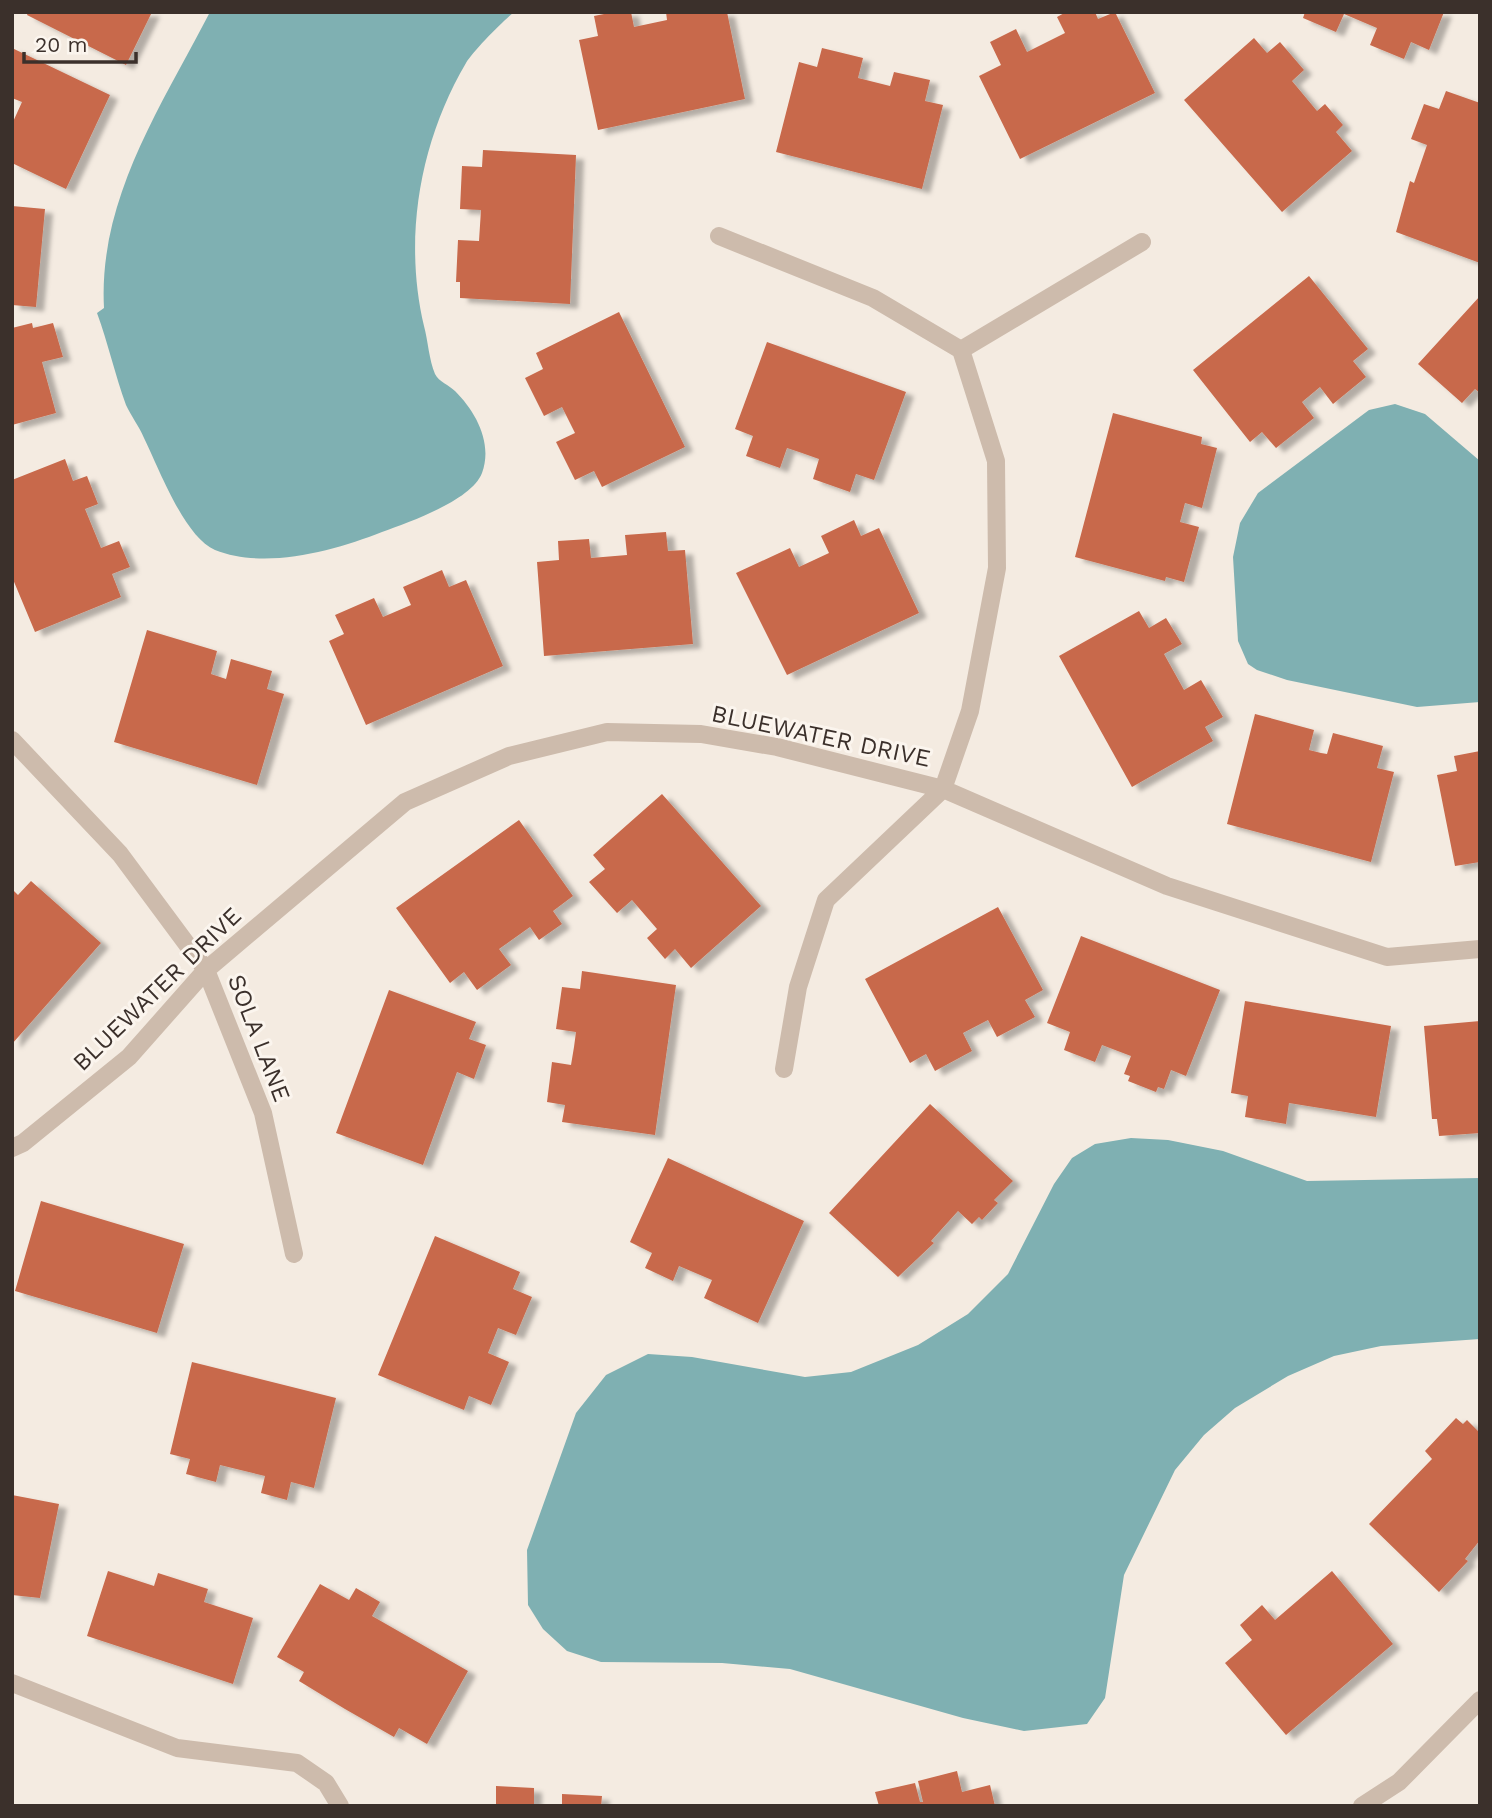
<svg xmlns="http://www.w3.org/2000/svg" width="1492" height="1818" viewBox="0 0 1492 1818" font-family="'Work Sans',sans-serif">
	<defs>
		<filter id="shadow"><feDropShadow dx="8" dy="4.5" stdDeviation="2" flood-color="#0004"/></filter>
	</defs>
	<rect width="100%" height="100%" fill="#f4ebe1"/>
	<path fill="#7fb0b2" d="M 210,12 L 514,12 C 502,22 473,51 466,63 C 420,141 403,238 424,326 C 428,341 429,360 435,374 C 439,382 449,385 455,391 C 476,412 493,443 482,473 C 471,501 409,522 382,532 C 334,551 265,570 215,550 C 184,537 158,466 144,438 C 139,426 131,416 126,405 C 115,375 108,343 97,313 L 104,308 C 98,199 162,105 210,12 Z
		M 1395,404 L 1425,414 L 1480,461 L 1480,702 L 1417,707 L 1287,680 L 1257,670 L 1248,664 L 1238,641 L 1233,557 L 1240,523 L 1258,493 L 1369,410 Z
		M 1131,1138 L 1168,1140 L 1223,1151 L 1307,1181 L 1480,1178 L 1480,1339 L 1381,1346 L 1334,1356 L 1288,1376 L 1235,1408 L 1204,1435 L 1175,1470 L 1124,1575 L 1105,1698 L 1087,1724 L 1024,1731 L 963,1718 L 790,1669 L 722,1663 L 601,1662 L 567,1651 L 543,1629 L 528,1605 L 527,1550 L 576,1413 L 606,1375 L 648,1354 L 692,1357 L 805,1377 L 851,1372 L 918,1345 L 968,1314 L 1008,1274 L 1054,1184 L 1072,1158 L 1095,1144 Z"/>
	<path fill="#c8694b" filter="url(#shadow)" d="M 28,12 L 152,12 L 126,65 L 27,15 Z
		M 614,12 L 631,12 L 634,27 L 667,20 L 666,12 L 727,12 L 745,99 L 598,130 L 579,40 L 598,36 L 594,16 Z
		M 1066,12 L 1095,12 L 1098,19 L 1115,12 L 1155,93 L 1020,159 L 979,76 L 1001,65 L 990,42 L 1016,29 L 1027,52 L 1065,33 L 1057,17 Z
		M 1305,12 L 1444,12 L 1429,50 L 1411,42 L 1404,59 L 1370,45 L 1377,28 L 1344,14 L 1336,32 L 1303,18 Z
		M 1254,38 L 1267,53 L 1280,42 L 1304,70 L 1292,81 L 1317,111 L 1325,104 L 1343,125 L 1336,132 L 1352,151 L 1282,212 L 1184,100 Z
		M 12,48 L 110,95 L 66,189 L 12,163 L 12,124 L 22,102 L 12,98 Z
		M 822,48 L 863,58 L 858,78 L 890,86 L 894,72 L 930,80 L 925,101 L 943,105 L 922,189 L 776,152 L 799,62 L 817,67 Z
		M 1446,91 L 1480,103 L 1480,263 L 1396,232 L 1410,181 L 1414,183 L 1427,145 L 1411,139 L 1424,104 L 1439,109 Z
		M 483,150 L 576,155 L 570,304 L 460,298 L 460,282 L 456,282 L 458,240 L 479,241 L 481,210 L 460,209 L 462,166 L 482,167 Z
		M 12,206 L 45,209 L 36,307 L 12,305 Z
		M 1309,276 L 1368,349 L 1353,361 L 1366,377 L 1333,404 L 1320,387 L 1302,402 L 1314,418 L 1276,448 L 1262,432 L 1250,442 L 1193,370 Z
		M 1480,296 L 1480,393 L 1475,389 L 1462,403 L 1418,364 Z
		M 619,312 L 685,447 L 602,487 L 594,471 L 575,480 L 556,442 L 575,433 L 562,407 L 544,416 L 525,378 L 543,369 L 536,353 Z
		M 32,323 L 33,328 L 53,323 L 63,357 L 42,362 L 56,413 L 12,425 L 12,328 Z
		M 767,342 L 906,392 L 874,480 L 856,474 L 850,492 L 813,479 L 819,459 L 802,453 L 787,448 L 780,468 L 746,456 L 753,436 L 735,429 Z
		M 1113,413 L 1202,437 L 1201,444 L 1217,448 L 1202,508 L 1185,503 L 1180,522 L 1199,527 L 1184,582 L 1166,577 L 1165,581 L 1075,557 Z
		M 65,459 L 73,481 L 87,476 L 98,504 L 85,509 L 101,548 L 119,541 L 130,567 L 112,574 L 121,597 L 35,632 L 12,577 L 12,480 Z
		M 854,520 L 861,536 L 879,528 L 919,613 L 787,675 L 736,573 L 790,548 L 799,567 L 829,553 L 821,536 Z
		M 666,532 L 668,551 L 685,550 L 693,644 L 544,656 L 537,562 L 559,560 L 558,541 L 589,539 L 591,558 L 627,555 L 625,535 Z
		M 442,570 L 449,587 L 466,580 L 503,666 L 366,725 L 329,641 L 344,634 L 335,615 L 374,598 L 383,617 L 411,605 L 403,587 Z
		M 1139,611 L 1149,628 L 1166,618 L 1182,644 L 1164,654 L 1184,690 L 1201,680 L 1223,717 L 1205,727 L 1213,741 L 1132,787 L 1059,656 Z
		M 147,630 L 217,651 L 211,674 L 226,679 L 231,659 L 272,671 L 267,689 L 284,694 L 257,785 L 114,742 Z
		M 1255,714 L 1314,730 L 1309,750 L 1321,753 L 1327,754 L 1333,733 L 1383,746 L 1377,768 L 1394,772 L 1371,862 L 1227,824 Z
		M 1480,751 L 1480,862 L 1455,866 L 1437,775 L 1457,771 L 1454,756 Z
		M 662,794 L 761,906 L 691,968 L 675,949 L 665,959 L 647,938 L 657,929 L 632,900 L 617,913 L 589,882 L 605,869 L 593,855 Z
		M 519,820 L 573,896 L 553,911 L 562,924 L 539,940 L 530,927 L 499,949 L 511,965 L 477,990 L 464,972 L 450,983 L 396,908 Z
		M 31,881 L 101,943 L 12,1044 L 12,889 L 18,895 Z
		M 998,907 L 1043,990 L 1025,1000 L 1035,1017 L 997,1037 L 988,1020 L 963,1033 L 972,1051 L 935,1071 L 926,1054 L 910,1063 L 865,979 Z
		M 1081,936 L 1220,990 L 1186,1076 L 1171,1070 L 1164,1089 L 1158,1087 L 1156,1092 L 1128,1081 L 1130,1076 L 1124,1074 L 1131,1056 L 1102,1045 L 1095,1062 L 1064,1050 L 1070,1032 L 1047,1023 Z
		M 582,971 L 676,985 L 655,1135 L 562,1122 L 565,1105 L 547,1102 L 552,1062 L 571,1065 L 574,1047 L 576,1032 L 556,1029 L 562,987 L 580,989 Z
		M 389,990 L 476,1022 L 469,1039 L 486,1045 L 474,1079 L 457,1072 L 423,1165 L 336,1133 Z
		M 1245,1001 L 1391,1026 L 1376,1117 L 1289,1103 L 1286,1124 L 1245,1117 L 1248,1096 L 1231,1093 Z
		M 1480,1021 L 1480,1133 L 1439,1136 L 1437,1119 L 1432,1119 L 1424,1026 Z
		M 930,1104 L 1013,1181 L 994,1200 L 998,1203 L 982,1220 L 979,1217 L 972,1224 L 958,1211 L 931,1241 L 934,1243 L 898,1277 L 829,1213 Z
		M 668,1158 L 804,1221 L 758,1323 L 704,1298 L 712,1280 L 679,1266 L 673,1281 L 645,1268 L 652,1253 L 630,1242 Z
		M 41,1201 L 184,1244 L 157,1333 L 15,1291 Z
		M 435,1236 L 520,1272 L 513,1289 L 532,1297 L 516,1335 L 498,1328 L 488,1353 L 509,1362 L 491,1405 L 469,1396 L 464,1410 L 378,1375 Z
		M 192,1362 L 336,1398 L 314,1488 L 291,1482 L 287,1500 L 261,1493 L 265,1476 L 220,1465 L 216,1482 L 186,1474 L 190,1459 L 170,1454 Z
		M 1456,1418 L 1463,1424 L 1467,1420 L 1480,1433 L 1480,1540 L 1465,1559 L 1468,1561 L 1439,1592 L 1369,1524 L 1432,1459 L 1425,1451 Z
		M 12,1495 L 59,1504 L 40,1598 L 12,1595 Z
		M 108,1571 L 154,1586 L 158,1573 L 208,1589 L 204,1602 L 253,1618 L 233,1684 L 87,1636 Z
		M 1332,1571 L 1393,1644 L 1286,1735 L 1225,1663 L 1252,1640 L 1240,1625 L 1262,1605 L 1275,1620 Z
		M 320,1584 L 349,1600 L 356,1588 L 380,1602 L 372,1616 L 468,1671 L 427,1744 L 399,1728 L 394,1737 L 345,1709 L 299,1681 L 304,1672 L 277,1657 Z
		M 957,1771 L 962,1792 L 990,1785 L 995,1806 L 879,1806 L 875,1792 L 915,1783 L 920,1802 L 923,1802 L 918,1781 Z
		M 496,1786 L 534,1788 L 534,1806 L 496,1806 Z
		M 562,1794 L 602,1796 L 601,1806 L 562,1806 Z"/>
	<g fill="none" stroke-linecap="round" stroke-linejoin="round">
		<path stroke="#cdbbac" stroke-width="18" d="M 719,236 L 873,298 L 961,350 L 996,461 L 997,568 L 970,711 L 943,789 L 826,900 L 798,987 L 784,1069
			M 961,350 L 1142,242
			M 12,740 L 120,854 L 206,970 L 263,1113 L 294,1254
			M 12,1148 L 23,1143 L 129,1057 L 206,970 L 405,802 L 509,756 L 607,732 L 701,734 L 777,747 L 943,789 L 1167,886 L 1387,957 L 1480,949
			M 12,1683 L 177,1748 L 297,1763 L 326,1783 L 340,1806
			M 1362,1806 L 1399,1782 L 1480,1700"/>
	</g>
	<g text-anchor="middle" stroke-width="6" stroke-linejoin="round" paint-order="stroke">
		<g font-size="24" fill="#3b302b" stroke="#fbf5ee">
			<text transform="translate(821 736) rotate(12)" y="8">BLUEWATER DRIVE</text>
			<text transform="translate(157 989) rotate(-44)" y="8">BLUEWATER DRIVE</text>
			<text transform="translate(259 1038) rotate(69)" y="8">SOLA LANE</text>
		</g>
	</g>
	<rect width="1492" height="1818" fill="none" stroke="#3b302b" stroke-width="28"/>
	<path d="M24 52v10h112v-10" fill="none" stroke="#3b302b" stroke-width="3.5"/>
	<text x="35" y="52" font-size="21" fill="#3b302b" stroke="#fbf5ee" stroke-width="5" paint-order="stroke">20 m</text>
</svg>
